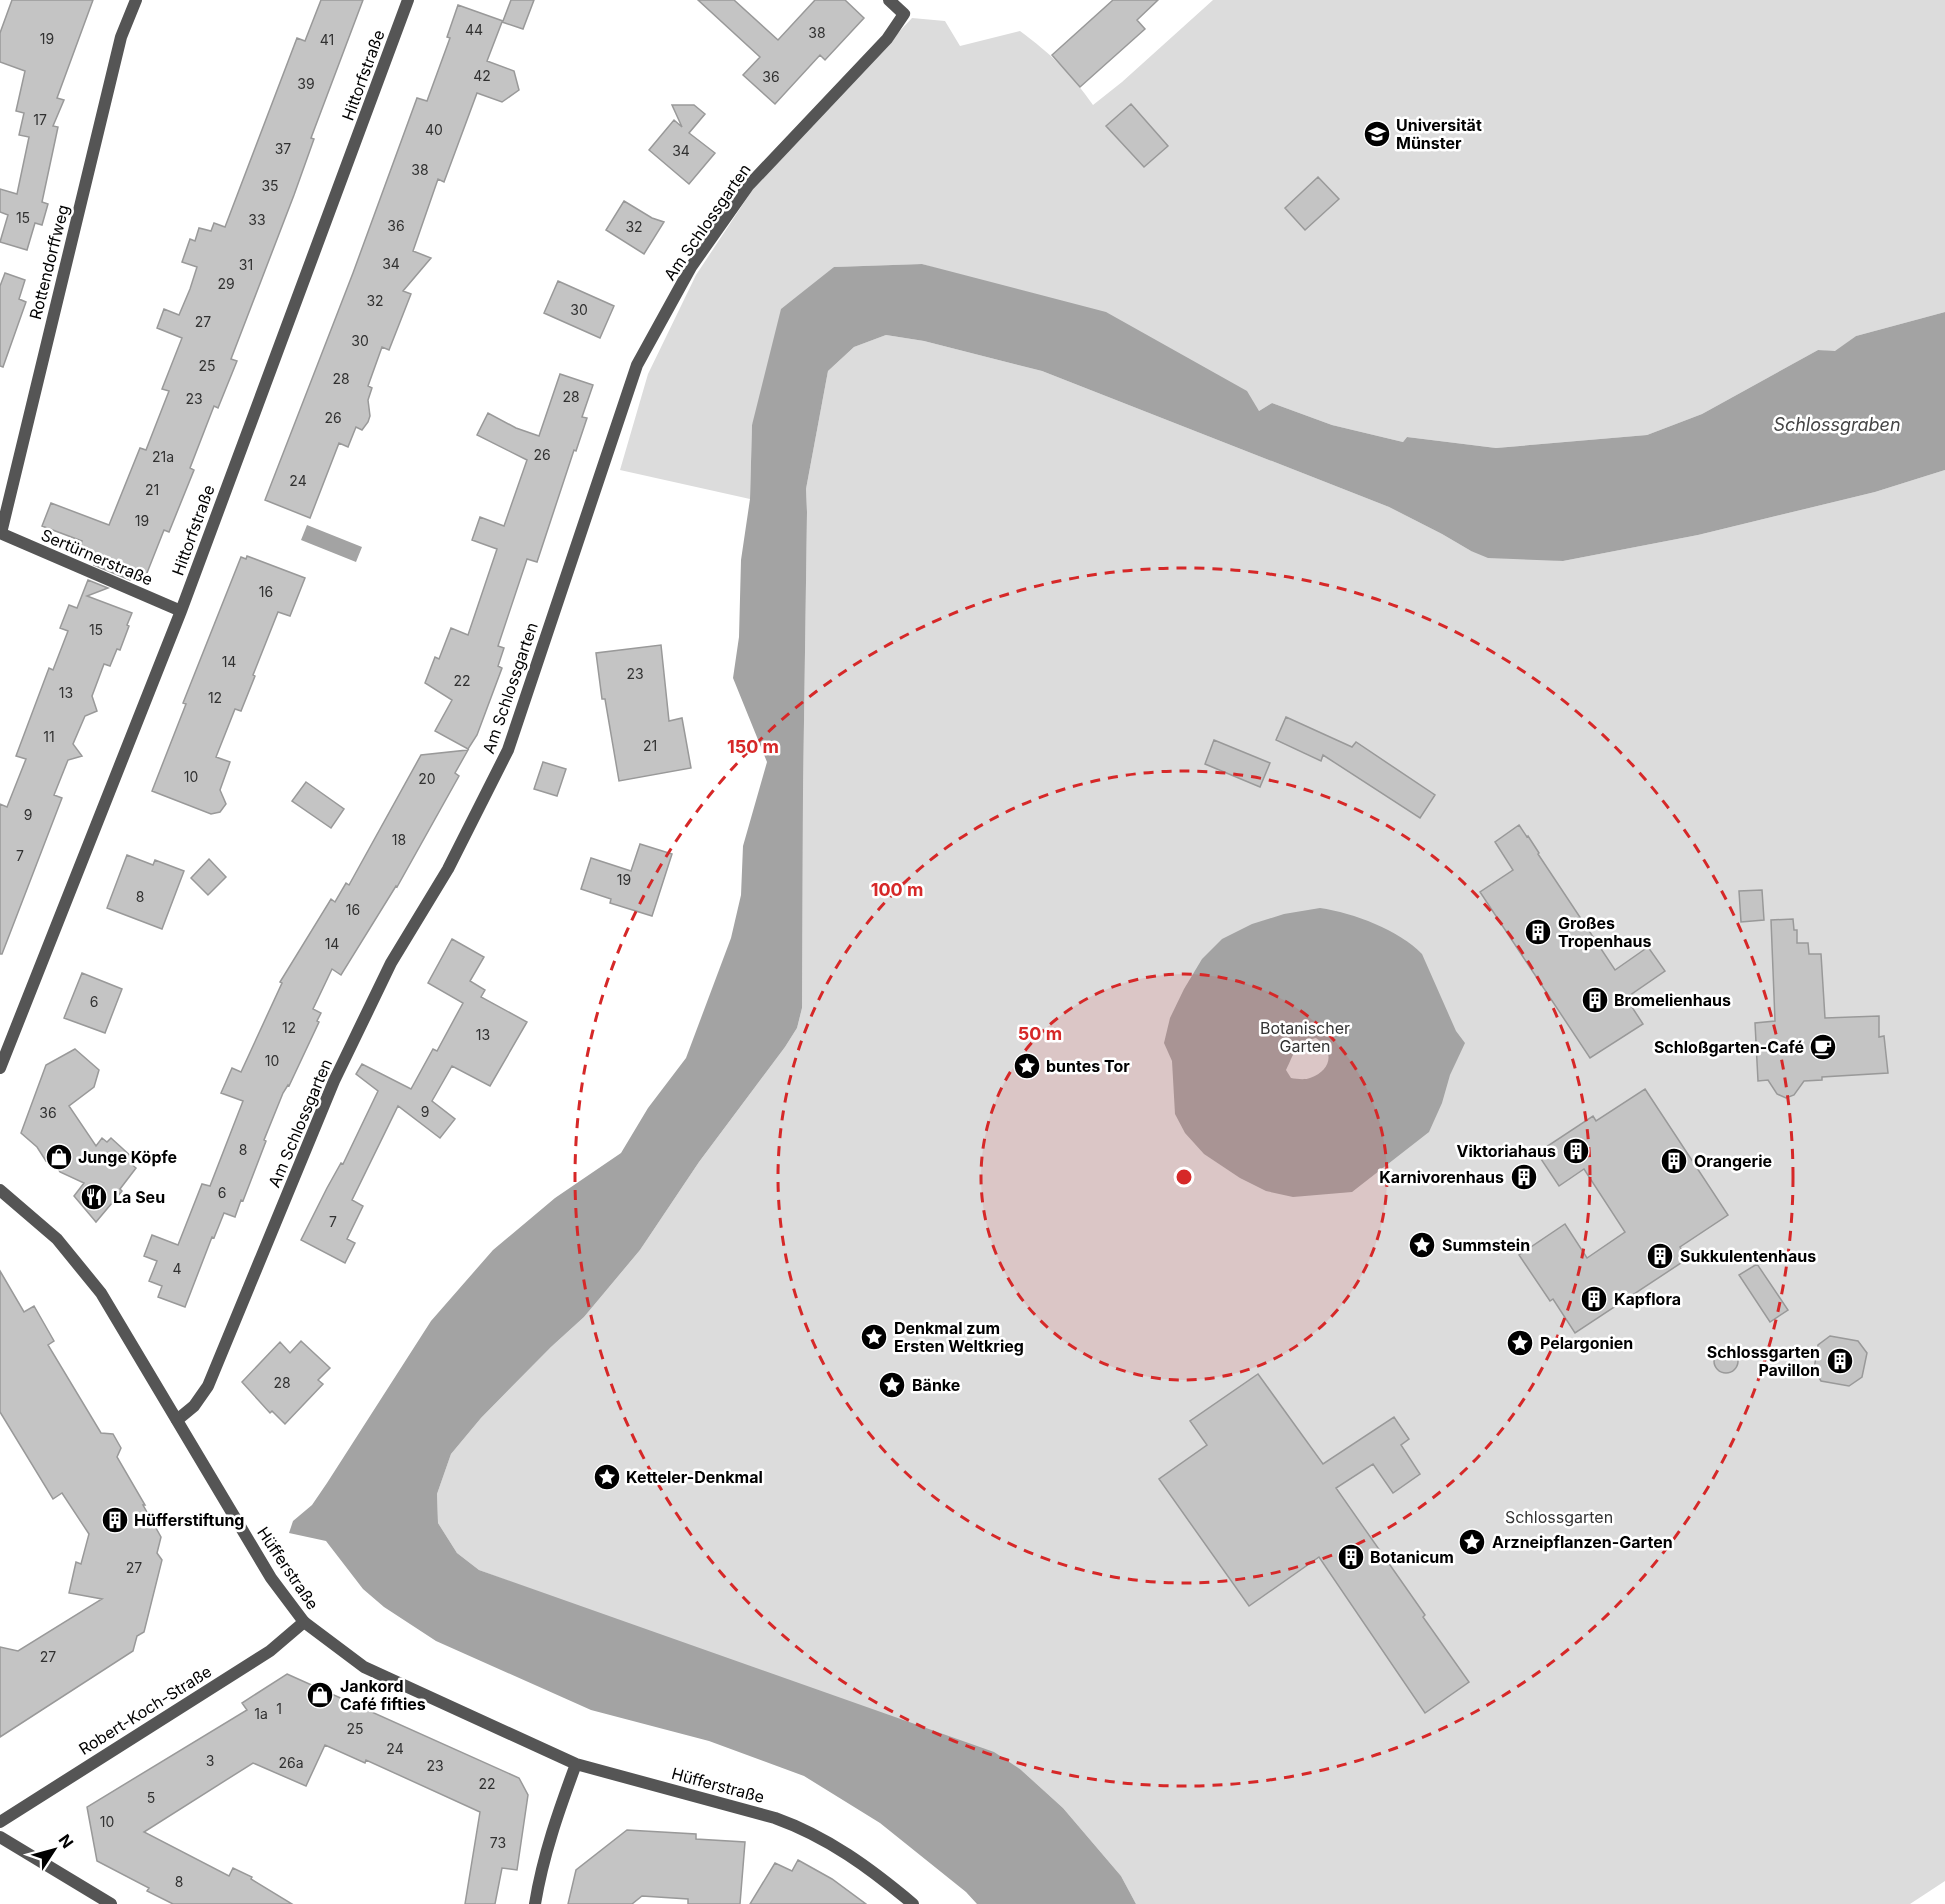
<svg xmlns="http://www.w3.org/2000/svg" width="1945" height="1904" viewBox="0 0 1945 1904" font-family="Inter,sans-serif">
	<rect width="100%" height="100%" fill="#fff"/>
	<path fill="#dcdcdc" d="M 1213,0 L 1945,0 L 1945,312 L 1856,336 L 1835,352 L 1818,350 L 1702,414 L 1647,435 L 1496,448 L 1407,437 L 1403,442 L 1332,425 L 1272,403 L 1259,411 L 958,275 L 922,264 L 834,267 L 752,425 L 750,499 L 620,470 L 648,374 L 696,275 L 755,186 L 912,18 L 945,21 L 960,46 L 1020,31 C 1051,54 1070,72 1093,105 L 1122,82 Z
		M 886,335 L 924,341 L 1042,371 L 1389,507 L 1442,534 L 1471,551 L 1563,561 L 1698,535 L 1875,492 L 1945,470 L 1945,1881 L 1910,1904 L 1136,1904 L 1121,1876 L 1063,1808 L 1020,1769 L 479,1570 L 457,1553 L 438,1523 L 437,1494 L 451,1454 L 481,1418 L 551,1347 L 584,1317 L 640,1250 L 699,1162 L 785,1047 L 797,1028 L 802,1008 L 803,792 L 807,512 L 806,489 L 828,371 L 854,347 Z"/>
	<path fill="#a3a3a3" fill-rule="evenodd" d="M 922,264 L 1106,312 L 1247,391 L 1259,411 L 1272,403 L 1332,425 L 1403,442 L 1407,437 L 1496,448 L 1647,435 L 1702,414 L 1818,350 L 1835,351 L 1856,336 L 1945,312 L 1945,470 L 1875,492 L 1698,535 L 1563,561 L 1488,558 L 1471,551 L 1442,534 L 1389,507 L 1042,371 L 924,341 L 886,335 L 854,347 L 828,371 L 806,489 L 807,512 L 803,792 L 802,1008 L 797,1028 L 785,1047 L 699,1162 L 640,1250 L 584,1317 L 551,1347 L 481,1418 L 451,1454 L 437,1494 L 438,1523 L 457,1553 L 479,1570 L 994,1752 L 1020,1769 L 1063,1808 L 1121,1876 L 1136,1904 L 977,1904 L 966,1892 L 880,1823 L 804,1776 L 709,1741 L 591,1710 L 436,1641 L 384,1607 L 363,1589 L 326,1541 L 289,1533 L 293,1521 L 312,1505 L 327,1483 L 431,1321 L 493,1250 L 555,1198 L 621,1153 L 648,1108 L 686,1058 L 731,938 L 741,895 L 743,846 L 767,762 L 733,678 L 739,637 L 741,560 L 750,499 L 752,425 L 781,309 L 834,267 Z
		M 307,525 L 362,547 L 356,562 L 301,540 Z
		M 1320,908 C 1354,913 1399,930 1422,954 L 1456,1031 L 1465,1043 L 1450,1075 L 1442,1103 L 1429,1132 L 1352,1192 L 1293,1197 L 1266,1191 L 1240,1178 L 1204,1154 L 1185,1133 L 1175,1114 L 1172,1061 L 1164,1043 L 1170,1018 L 1184,989 L 1202,959 L 1222,939 L 1252,924 L 1284,914 ZM 1316,1038 C 1335,1051 1332,1070 1310,1078 C 1305,1080 1297,1079 1291,1078 L 1286,1070 C 1295,1052 1295,1043 1316,1038 Z"/>
	<path fill="#c4c4c4" stroke="#999" stroke-width="1.5" d="M 12,0 L 93,0 L 57,98 L 64,100 L 53,126 L 58,127 L 42,202 L 48,204 L 42,225 L 35,223 L 27,250 L 0,242 L 8,215 L 0,212 L 0,189 L 17,194 L 29,137 L 19,135 L 24,113 L 16,111 L 25,71 L 0,62 L 0,33 Z
		M 321,0 L 363,0 L 311,138 L 314,139 L 294,195 L 231,359 L 237,361 L 218,408 L 214,406 L 207,424 L 190,468 L 194,470 L 169,532 L 164,530 L 147,573 L 130,580 L 94,565 L 96,561 L 78,554 L 82,541 L 42,526 L 51,503 L 109,525 L 140,448 L 146,450 L 169,391 L 162,389 L 182,338 L 157,328 L 164,309 L 179,315 L 190,289 L 197,267 L 182,262 L 190,239 L 195,241 L 199,228 L 211,231 L 214,223 L 225,227 L 297,38 L 305,41 Z
		M 511,0 L 534,0 L 523,29 L 502,22 L 487,61 L 514,71 L 519,90 L 502,102 L 477,93 L 444,182 L 438,179 L 413,251 L 431,258 L 403,291 L 411,294 L 389,350 L 382,347 L 368,386 L 372,388 L 368,400 L 370,416 L 368,422 L 362,430 L 356,427 L 348,447 L 339,443 L 310,518 L 265,500 L 353,273 L 417,98 L 427,101 L 450,38 L 447,37 L 458,5 L 503,21 Z
		M 698,0 L 734,0 L 778,40 L 815,0 L 845,0 L 864,18 L 825,60 L 820,55 L 775,104 L 743,75 L 760,57 Z
		M 1113,0 L 1158,0 L 1137,20 L 1145,29 L 1080,87 L 1052,55 Z
		M 1131,104 L 1168,146 L 1144,167 L 1106,126 Z
		M 672,105 L 694,105 L 705,114 L 689,133 L 715,153 L 689,184 L 649,150 L 674,120 L 682,127 Z
		M 1318,177 L 1339,199 L 1305,230 L 1285,208 Z
		M 624,201 L 652,218 L 664,222 L 644,254 L 606,230 Z
		M 5,273 L 25,280 L 19,299 L 26,302 L 3,367 L 0,366 L 0,286 Z
		M 558,281 L 614,306 L 600,338 L 544,313 Z
		M 560,374 L 593,385 L 582,417 L 587,418 L 576,451 L 574,450 L 537,562 L 527,559 L 498,646 L 504,648 L 498,666 L 502,668 L 477,735 L 468,749 L 435,731 L 452,700 L 425,683 L 435,657 L 439,659 L 451,628 L 468,635 L 497,549 L 472,540 L 480,517 L 504,526 L 527,460 L 477,435 L 488,413 L 516,428 L 539,436 Z
		M 247,556 L 305,578 L 290,616 L 278,612 L 253,675 L 255,676 L 241,711 L 235,709 L 216,757 L 230,762 L 220,790 L 226,804 L 220,812 L 211,814 L 152,791 L 186,704 L 183,703 L 241,557 L 246,559 Z
		M 88,580 L 108,588 L 87,596 L 132,613 L 127,625 L 129,626 L 120,650 L 117,649 L 110,666 L 104,664 L 92,696 L 97,711 L 85,716 L 73,744 L 82,756 L 68,760 L 54,795 L 62,798 L 2,954 L 0,954 L 0,804 L 7,807 L 26,759 L 16,756 L 49,668 L 53,670 L 68,631 L 60,628 L 69,605 L 77,608 Z
		M 661,645 L 669,721 L 682,718 L 691,768 L 619,781 L 605,699 L 602,699 L 596,653 Z
		M 1286,717 L 1352,747 L 1356,742 L 1435,795 L 1420,818 L 1323,755 L 1321,761 L 1276,740 Z
		M 1214,740 L 1270,763 L 1260,787 L 1205,764 Z
		M 468,750 L 455,773 L 459,776 L 397,887 L 396,886 L 341,975 L 332,969 L 313,1009 L 321,1013 L 317,1021 L 319,1022 L 289,1086 L 288,1085 L 283,1093 L 264,1140 L 266,1141 L 243,1201 L 241,1200 L 235,1217 L 224,1213 L 214,1238 L 212,1237 L 185,1307 L 158,1297 L 162,1286 L 149,1281 L 157,1261 L 144,1256 L 152,1235 L 178,1245 L 202,1184 L 210,1186 L 243,1101 L 221,1093 L 232,1068 L 241,1072 L 282,983 L 280,982 L 331,899 L 335,902 L 346,883 L 349,885 L 421,755 Z
		M 543,762 L 566,769 L 557,796 L 534,789 Z
		M 306,782 L 344,809 L 331,828 L 292,801 Z
		M 1519,825 L 1527,837 L 1528,836 L 1539,853 L 1538,854 L 1615,970 L 1648,947 L 1665,971 L 1626,998 L 1643,1024 L 1590,1058 L 1480,892 L 1513,870 L 1495,842 Z
		M 640,844 L 672,854 L 652,916 L 610,903 L 611,899 L 581,889 L 591,858 L 631,871 Z
		M 127,855 L 153,865 L 155,860 L 184,871 L 162,929 L 107,908 Z
		M 209,859 L 226,877 L 208,895 L 191,878 Z
		M 1762,890 L 1764,920 L 1741,922 L 1739,891 Z
		M 1793,919 L 1794,930 L 1797,930 L 1797,943 L 1808,943 L 1809,954 L 1821,954 L 1825,1018 L 1879,1016 L 1879,1037 L 1884,1036 L 1888,1073 L 1822,1077 L 1822,1080 L 1804,1081 L 1794,1095 L 1786,1098 L 1777,1094 L 1768,1080 L 1758,1081 L 1755,1023 L 1775,1021 L 1771,920 Z
		M 452,939 L 484,957 L 470,981 L 485,990 L 481,997 L 527,1022 L 490,1086 L 452,1066 L 432,1101 L 455,1119 L 440,1138 L 398,1106 L 352,1200 L 363,1206 L 347,1239 L 355,1243 L 345,1263 L 301,1240 L 327,1188 L 341,1163 L 343,1164 L 378,1091 L 356,1074 L 362,1064 L 411,1089 L 433,1049 L 437,1051 L 463,1003 L 428,983 Z
		M 82,973 L 122,989 L 105,1033 L 64,1018 Z
		M 75,1049 L 99,1070 L 94,1087 L 69,1106 L 96,1146 L 102,1138 L 107,1142 L 111,1138 L 134,1159 L 130,1163 L 136,1168 L 120,1189 L 122,1191 L 96,1222 L 74,1196 L 84,1183 L 60,1172 L 55,1164 L 46,1161 L 37,1147 L 21,1133 L 46,1065 Z
		M 1645,1089 L 1728,1215 L 1680,1247 L 1687,1259 L 1575,1333 L 1553,1299 L 1550,1301 L 1519,1255 L 1565,1224 L 1587,1258 L 1625,1232 L 1584,1169 L 1559,1186 L 1537,1153 L 1593,1116 L 1596,1121 Z
		M 1757,1264 L 1788,1310 L 1770,1322 L 1739,1275 Z
		M 0,1271 L 24,1312 L 34,1306 L 54,1341 L 48,1345 L 101,1433 L 113,1434 L 121,1448 L 117,1457 L 145,1505 L 143,1505 L 161,1537 L 157,1553 L 162,1560 L 144,1632 L 137,1636 L 133,1651 L 0,1737 L 0,1647 L 18,1651 L 102,1599 L 69,1593 L 76,1562 L 81,1564 L 89,1534 L 62,1493 L 53,1499 L 0,1412 Z
		M 1830,1336 L 1858,1341 L 1867,1353 L 1862,1377 L 1849,1386 L 1821,1381 L 1814,1369 L 1818,1345 Z
		M 301,1341 L 330,1368 L 318,1380 L 323,1384 L 285,1424 L 272,1411 L 270,1413 L 242,1382 L 280,1342 L 290,1353 Z
		M1714 1361a12 12 0 1 1 24 0a12 12 0 1 1-24 0Z
		M 1258,1374 L 1323,1464 L 1394,1417 L 1409,1439 L 1401,1445 L 1420,1474 L 1393,1493 L 1373,1464 L 1336,1488 L 1425,1615 L 1423,1617 L 1469,1682 L 1425,1713 L 1319,1557 L 1249,1606 L 1159,1479 L 1207,1445 L 1190,1421 Z
		M 287,1674 L 519,1778 L 528,1795 L 517,1870 L 502,1868 L 495,1904 L 465,1904 L 480,1812 L 366,1760 L 365,1763 L 325,1745 L 306,1786 L 253,1763 L 144,1832 L 229,1876 L 233,1868 L 252,1877 L 251,1879 L 292,1904 L 173,1904 L 147,1891 L 149,1888 L 97,1861 L 87,1807 L 247,1710 L 242,1703 Z
		M 627,1830 L 696,1834 L 696,1839 L 745,1842 L 740,1904 L 688,1904 L 688,1899 L 642,1896 L 632,1904 L 568,1904 L 576,1870 Z
		M 798,1860 L 832,1879 L 866,1904 L 750,1904 L 775,1863 L 792,1871 Z"/>
	<g fill="none" stroke-linecap="round" stroke-linejoin="round">
		<path stroke="#555" stroke-width="12" d="M 0,533 L 181,611
			M 1,533 L 121,37 L 136,0
			M 0,1068 L 181,611 L 408,0
			M 177,1420 L 194,1406 L 208,1386 L 334,1081 L 391,963 L 448,869 L 508,750 L 637,365 L 691,267 L 748,186 L 887,39 L 904,14 L 889,0
			M 0,1822 L 270,1651 L 304,1622
			M 0,1837 L 111,1904"/>
		<path stroke="#555" stroke-width="12" d="M 0,1190 L 57,1239 L 101,1293 L 271,1578 L 304,1622 L 364,1667 L 576,1764 L 775,1818 C 828,1837 870,1868 913,1904
			M 535,1904 C 543,1855 559,1810 576,1764"/>
	</g>
	<circle cx="1184" cy="1177" r="203" fill="#d62828" fill-opacity=".12"/>
	<g fill="none" stroke="#d62828" stroke-width="3" stroke-dasharray="10 8">
		<circle cx="1184" cy="1177" r="203"/>
		<circle cx="1184" cy="1177" r="406"/>
		<circle cx="1184" cy="1177" r="609"/>
	</g>
	<defs>
		<symbol id="university-disc" viewBox="-11 -11 22 22"><circle r="9.5" fill="#000" stroke="#fff"/><path d="M0-5L7-2L0 1L-7-2ZM-4 1L0 2.5L4 1V4Q0 6-4 4Z" fill="#fff"/></symbol>
		<symbol id="building-disc" viewBox="-11 -11 22 22"><circle r="9.5" fill="#000" stroke="#fff"/><path d="M-4-6H4V6H1V3H-1V6H-4ZM-2.5-4.3h1.7v1.8h-1.7ZM.8-4.3h1.7v1.8H.8ZM-2.5-1h1.7V.8h-1.7ZM.8-1h1.7V.8H.8Z" fill="#fff"/></symbol>
		<symbol id="cafe-disc" viewBox="-11 -11 22 22"><circle r="9.5" fill="#000" stroke="#fff"/><path d="M-5.5-4.5H6V0H3Q3 3.5 0 3.5H-2.5Q-5.5 3.5-5.5 0ZM3-3.2v2h1.7v-2ZM-6 4.5H4V6H-6Z" fill="#fff"/></symbol>
		<symbol id="sight-disc" viewBox="-11 -11 22 22"><circle r="9.5" fill="#000" stroke="#fff"/><path d="M0-6L1.8-2.2L6-1.7L2.9 1.2L3.7 5.4L0 3.3L-3.7 5.4L-2.9 1.2L-6-1.7L-1.8-2.2Z" fill="#fff"/></symbol>
		<symbol id="shop-disc" viewBox="-11 -11 22 22"><circle r="9.5" fill="#000" stroke="#fff"/><path d="M-5-2.5h2.3a2.7 3.5 0 0 1 5.4 0H5L5.5 6h-11ZM-1.5-2.5h3a1.5 2.3 0 0 0-3 0Z" fill="#fff"/></symbol>
		<symbol id="restaurant-disc" viewBox="-11 -11 22 22"><circle r="9.5" fill="#000" stroke="#fff"/><path d="M-5-6h1v4h1v-4h1v4h1v-4h1v5L-1.5 .5V6h-2V.5L-5-1ZM5-6V6H3V1.5H1.5Q1.5-4 5-6Z" fill="#fff"/></symbol>
	</defs>
	<g fill-rule="evenodd">
		<use href="#university-disc" x="1362" y="119" width="30" height="30"/>
		<use href="#building-disc" x="1523" y="917" width="30" height="30"/>
		<use href="#building-disc" x="1580" y="985" width="30" height="30"/>
		<use href="#cafe-disc" x="1808" y="1032" width="30" height="30"/>
		<use href="#sight-disc" x="1012" y="1051" width="30" height="30"/>
		<use href="#building-disc" x="1561" y="1136" width="30" height="30"/>
		<use href="#shop-disc" x="44" y="1142" width="30" height="30"/>
		<use href="#building-disc" x="1659" y="1146" width="30" height="30"/>
		<use href="#building-disc" x="1509" y="1162" width="30" height="30"/>
		<use href="#restaurant-disc" x="79" y="1182" width="30" height="30"/>
		<use href="#sight-disc" x="1407" y="1230" width="30" height="30"/>
		<use href="#building-disc" x="1645" y="1241" width="30" height="30"/>
		<use href="#building-disc" x="1579" y="1284" width="30" height="30"/>
		<use href="#sight-disc" x="859" y="1322" width="30" height="30"/>
		<use href="#sight-disc" x="1505" y="1328" width="30" height="30"/>
		<use href="#building-disc" x="1825" y="1346" width="30" height="30"/>
		<use href="#sight-disc" x="877" y="1370" width="30" height="30"/>
		<use href="#sight-disc" x="592" y="1462" width="30" height="30"/>
		<use href="#building-disc" x="100" y="1505" width="30" height="30"/>
		<use href="#sight-disc" x="1457" y="1527" width="30" height="30"/>
		<use href="#building-disc" x="1336" y="1542" width="30" height="30"/>
		<use href="#shop-disc" x="305" y="1680" width="30" height="30"/>
	</g>
	<g text-anchor="middle" stroke-width="5" stroke-linejoin="round" paint-order="stroke">
		<g font-size="14" fill="#313131">
			<text x="474" y="35">44</text>
			<text x="817" y="38">38</text>
			<text x="47" y="44">19</text>
			<text x="327" y="45">41</text>
			<text x="482" y="81">42</text>
			<text x="771" y="82">36</text>
			<text x="306" y="89">39</text>
			<text x="40" y="125">17</text>
			<text x="434" y="135">40</text>
			<text x="283" y="154">37</text>
			<text x="681" y="156">34</text>
			<text x="420" y="175">38</text>
			<text x="270" y="191">35</text>
			<text x="23" y="223">15</text>
			<text x="257" y="225">33</text>
			<text x="396" y="231">36</text>
			<text x="634" y="232">32</text>
			<text x="391" y="269">34</text>
			<text x="246" y="270">31</text>
			<text x="226" y="289">29</text>
			<text x="375" y="306">32</text>
			<text x="579" y="315">30</text>
			<text x="203" y="327">27</text>
			<text x="360" y="346">30</text>
			<text x="207" y="371">25</text>
			<text x="341" y="384">28</text>
			<text x="571" y="402">28</text>
			<text x="194" y="404">23</text>
			<text x="333" y="423">26</text>
			<text x="542" y="460">26</text>
			<text x="163" y="462">21a</text>
			<text x="298" y="486">24</text>
			<text x="152" y="495">21</text>
			<text x="142" y="526">19</text>
			<text x="266" y="597">16</text>
			<text x="96" y="635">15</text>
			<text x="229" y="667">14</text>
			<text x="635" y="679">23</text>
			<text x="462" y="686">22</text>
			<text x="66" y="698">13</text>
			<text x="215" y="703">12</text>
			<text x="49" y="742">11</text>
			<text x="650" y="751">21</text>
			<text x="191" y="782">10</text>
			<text x="427" y="784">20</text>
			<text x="28" y="820">9</text>
			<text x="399" y="845">18</text>
			<text x="20" y="861">7</text>
			<text x="624" y="885">19</text>
			<text x="140" y="902">8</text>
			<text x="353" y="915">16</text>
			<text x="332" y="949">14</text>
			<text x="94" y="1007">6</text>
			<text x="289" y="1033">12</text>
			<text x="483" y="1040">13</text>
			<text x="272" y="1066">10</text>
			<text x="425" y="1117">9</text>
			<text x="48" y="1118">36</text>
			<text x="243" y="1155">8</text>
			<text x="222" y="1198">6</text>
			<text x="333" y="1227">7</text>
			<text x="177" y="1274">4</text>
			<text x="282" y="1388">28</text>
			<text x="134" y="1573">27</text>
			<text x="48" y="1662">27</text>
			<text x="279" y="1714">1</text>
			<text x="261" y="1719">1a</text>
			<text x="355" y="1734">25</text>
			<text x="395" y="1754">24</text>
			<text x="210" y="1766">3</text>
			<text x="291" y="1768">26a</text>
			<text x="435" y="1771">23</text>
			<text x="487" y="1789">22</text>
			<text x="151" y="1803">5</text>
			<text x="107" y="1827">10</text>
			<text x="498" y="1848">73</text>
			<text x="179" y="1887">8</text>
		</g>
		<g font-size="16" fill="#000" stroke="#fff">
			<text transform="translate(363 75) rotate(-70)" y="6">Hittorfstraße</text>
			<text transform="translate(707 222) rotate(-55)" y="6">Am Schlossgarten</text>
			<text transform="translate(49 262) rotate(-76)" y="6">Rottendorffweg</text>
			<text transform="translate(193 530) rotate(-70)" y="6">Hittorfstraße</text>
			<text transform="translate(97 557) rotate(23)" y="6">Sertürnerstraße</text>
			<text transform="translate(510 688) rotate(-71)" y="6">Am Schlossgarten</text>
			<text transform="translate(300 1123) rotate(-67)" y="6">Am Schlossgarten</text>
			<text transform="translate(288 1568) rotate(56)" y="6">Hüfferstraße</text>
			<text transform="translate(145 1710) rotate(-32)" y="6">Robert-Koch-Straße</text>
			<text transform="translate(718 1785) rotate(15)" y="6">Hüfferstraße</text>
		</g>
		<g font-size="16" font-weight="bold" fill="#000" stroke="#fff" text-anchor="start">
			<text x="1396" y="131">Universität<tspan x="1396" dy="18">Münster</tspan></text>
			<text x="1558" y="929">Großes<tspan x="1558" dy="18">Tropenhaus</tspan></text>
			<text x="1614" y="1006">Bromelienhaus</text>
			<text x="1804" y="1053" text-anchor="end">Schloßgarten-Café</text>
			<text x="1046" y="1072">buntes Tor</text>
			<text x="1556" y="1157" text-anchor="end">Viktoriahaus</text>
			<text x="78" y="1163">Junge Köpfe</text>
			<text x="1694" y="1167">Orangerie</text>
			<text x="1504" y="1183" text-anchor="end">Karnivorenhaus</text>
			<text x="113" y="1203">La Seu</text>
			<text x="1442" y="1251">Summstein</text>
			<text x="1680" y="1262">Sukkulentenhaus</text>
			<text x="1614" y="1305">Kapflora</text>
			<text x="894" y="1334">Denkmal zum<tspan x="894" dy="18">Ersten Weltkrieg</tspan></text>
			<text x="1540" y="1349">Pelargonien</text>
			<text x="1820" y="1358" text-anchor="end">Schlossgarten<tspan x="1820" dy="18">Pavillon</tspan></text>
			<text x="912" y="1391">Bänke</text>
			<text x="626" y="1483">Ketteler-Denkmal</text>
			<text x="134" y="1526">Hüfferstiftung</text>
			<text x="1492" y="1548">Arzneipflanzen-Garten</text>
			<text x="1370" y="1563">Botanicum</text>
			<text x="340" y="1692">Jankord<tspan x="340" dy="18">Café fifties</tspan></text>
		</g>
		<g font-size="16" fill="#333" stroke="#fff">
			<text x="1305" y="1034">Botanischer<tspan x="1305" dy="18">Garten</tspan></text>
			<text x="1559" y="1523">Schlossgarten</text>
		</g>
		<g font-size="18" font-style="italic" fill="#444" stroke="#fff">
			<text x="1837" y="431">Schlossgraben</text>
		</g>
	</g>
	<circle cx="1184" cy="1177" r="9" fill="#d62828" stroke="#fff" stroke-width="3"/>
	<g font-size="18" text-anchor="middle" font-weight="bold" fill="#d62828" stroke="#fff" stroke-width="5" stroke-linejoin="round" paint-order="stroke">
		<text x="753" y="753">150 m</text>
		<text x="897" y="896">100 m</text>
		<text x="1040" y="1040">50 m</text>
	</g>
	<g transform="translate(54 1850) rotate(54)" stroke="#ffffff" stroke-width="4.5" paint-order="stroke">
	<path d="M0-4.5L10 22L0 15L-10 22Z" fill="#000000"/>
	<text y="-9" font-size="16" font-weight="bold" text-anchor="middle" fill="#000000">N</text>
	</g>
</svg>
